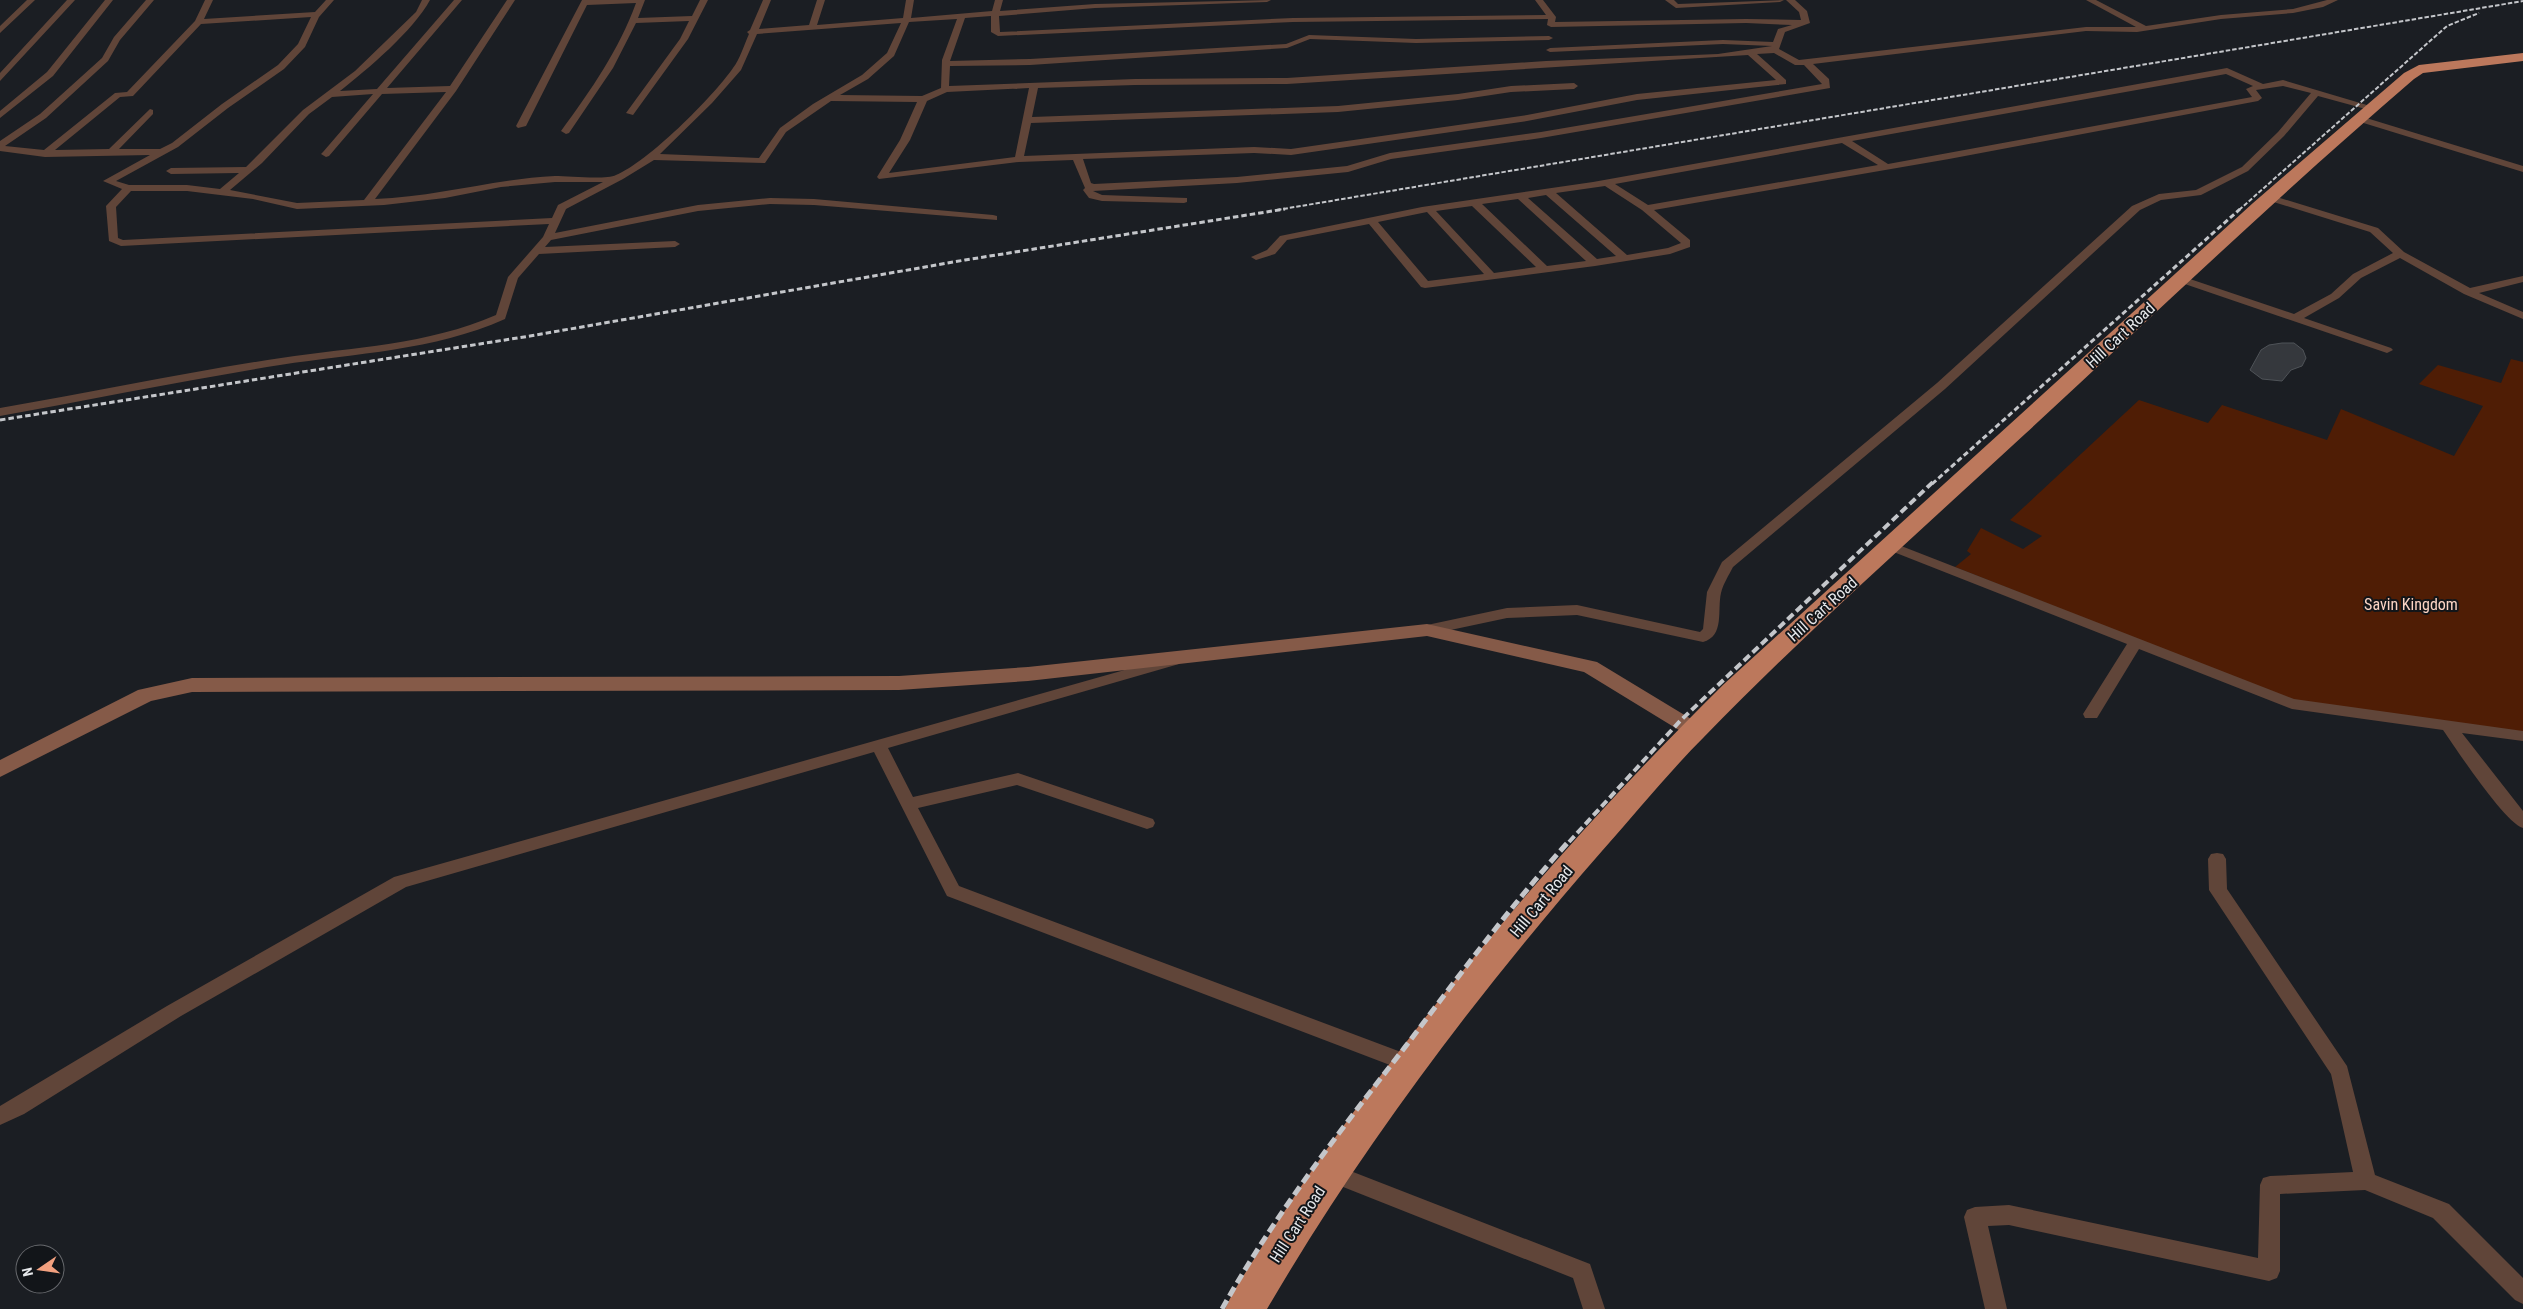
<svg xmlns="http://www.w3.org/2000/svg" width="2523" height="1309" viewBox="0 0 2523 1309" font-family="'Roboto Condensed',sans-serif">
	<rect width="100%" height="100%" fill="#1b1e23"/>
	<path fill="#4f1d05" d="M 2511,359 L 2523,362 L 2523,732 L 2296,702 L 1955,567 L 1971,554 L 1967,551 L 1981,528 L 2023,549 L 2042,536 L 2010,520 L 2139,400 L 2208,423 L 2222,405 L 2327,440 L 2341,409 L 2454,456 L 2483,406 L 2419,384 L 2438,365 L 2501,383 Z"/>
	<path fill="#35383d" stroke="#4f5358" d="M 2282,343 L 2294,343 L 2303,350 L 2306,358 L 2302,366 L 2291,370 L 2282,381 L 2262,379 L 2250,370 L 2261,350 L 2269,345 Z"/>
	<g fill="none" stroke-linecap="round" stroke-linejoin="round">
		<path fill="#604539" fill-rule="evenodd" d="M 27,0 L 35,0 L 0,33 L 0,26 Z
			M 67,0 L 75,0 L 0,81 L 0,73 Z
			M 105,0 L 113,0 L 53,76 L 0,118 L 0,111 L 47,72 Z
			M 146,0 L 154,0 L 120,40 L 108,61 L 46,118 L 5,146 L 44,150 L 115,93 L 127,92 L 195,21 L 205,0 L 213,0 L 204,19 L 315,12 L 326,0 L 334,0 L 319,17 L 305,47 L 284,69 L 228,108 L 178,147 L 116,181 L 129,185 L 187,185 L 220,189 L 239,173 L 171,174 L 166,171 L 171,168 L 246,167 L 303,110 L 355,71 L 416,12 L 422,0 L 430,0 C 413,31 368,69 340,91 L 377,89 L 454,0 L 462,0 L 387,88 L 450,86 L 507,0 L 515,0 L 456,91 L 375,199 C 436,197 494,179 555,176 C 569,176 606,180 616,175 C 648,162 712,98 733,68 C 740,59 744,45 749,34 L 747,32 L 750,30 L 763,0 L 771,0 L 759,29 L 809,25 L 817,0 L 825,0 L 817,25 L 903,18 L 906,0 L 914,0 L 911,18 L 992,11 L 995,0 L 1003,0 L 1000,11 L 1095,4 L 1271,0 L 1267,2 L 1095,8 L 999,16 L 1000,32 L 1293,18 L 1546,15 L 1535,0 L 1543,0 L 1556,17 L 1555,22 L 1746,19 L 1801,20 L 1799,12 L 1786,0 L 1795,0 L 1807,11 L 1810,23 L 1785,32 L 1779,49 L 1799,60 L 2086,27 L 2136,27 L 2086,0 L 2096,0 L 2146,26 L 2221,15 L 2293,9 L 2327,0 L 2338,0 L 2323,7 L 2293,13 L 2221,19 L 2137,32 L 2086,31 L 1813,64 L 1829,79 L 1830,88 L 1541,138 L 1391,159 L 1348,172 L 1237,183 L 1093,191 L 1102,195 L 1187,198 L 1187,202 L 1184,203 L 1102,201 L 1089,198 L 1083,190 L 1085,188 L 1073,160 L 1019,162 L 879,179 L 877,177 L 900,140 L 917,102 L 831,101 L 786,132 L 765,163 L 654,160 L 623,179 L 566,209 L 555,233 L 698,205 L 770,198 L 814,199 L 993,215 L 997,216 L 997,220 L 814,205 L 770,204 L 698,211 L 551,240 L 545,247 L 675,241 L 680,244 L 675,247 L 539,254 L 518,278 L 505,319 C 433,351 357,353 280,365 C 186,380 93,399 0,416 L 0,408 C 94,392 187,372 281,358 C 354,347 427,345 496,315 L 508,277 L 543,237 L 549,224 L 121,246 L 109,241 L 106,206 L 122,189 L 103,181 L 150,155 L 45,157 L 0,151 L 0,141 L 40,114 L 102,58 L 114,37 ZM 991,16 L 991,32 L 998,36 L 1293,22 L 1548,19 L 1547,25 L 1551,27 L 1746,23 L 1792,25 L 1778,29 L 1773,42 L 1723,40 L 1550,48 L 1546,50 L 1550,52 L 1723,44 L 1772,46 L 1718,54 L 1546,61 L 1287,78 L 1135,79 L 949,86 L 950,66 L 1030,65 L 1287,48 L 1310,39 L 1416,43 L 1549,40 L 1553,38 L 1549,36 L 1416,39 L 1309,35 L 1286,44 L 1030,59 L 950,61 L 965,18 ZM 311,17 L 298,44 L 278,65 L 222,104 L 172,143 L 160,149 L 119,149 L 153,114 L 153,110 L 150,109 L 109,149 L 55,150 L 120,97 L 133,96 L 201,24 ZM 957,19 L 942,60 L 941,88 L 922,96 L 840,95 L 868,79 L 894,56 L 909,22 ZM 901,23 L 887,53 L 862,75 L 813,104 L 780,128 L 759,158 L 660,154 L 712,103 L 741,70 L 757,34 ZM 1774,53 L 1795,65 L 1804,65 L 1822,84 L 1541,132 L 1390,153 L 1347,166 L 1237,177 L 1094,184 L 1091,183 L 1083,159 L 1254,153 L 1291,155 L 1527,121 L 1637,100 L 1786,84 L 1786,80 L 1757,54 ZM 1748,55 L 1776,80 L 1637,94 L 1527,115 L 1291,149 L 1254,147 L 1024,156 L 1031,123 L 1338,112 L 1458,100 L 1511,92 L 1574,89 L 1578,86 L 1574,83 L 1511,86 L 1458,94 L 1338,106 L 1032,117 L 1038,88 L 1135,85 L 1287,84 ZM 1029,88 L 1015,157 L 889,173 L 910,140 L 927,101 L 947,92 ZM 446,92 L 364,200 L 297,203 L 230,190 L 262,163 L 309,114 L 332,97 L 373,94 L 323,152 L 321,154 L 326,157 L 329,156 L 382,94 ZM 555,182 L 603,182 L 558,205 L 552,218 L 123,240 L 118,238 L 116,207 L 131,191 L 187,191 L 253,199 L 297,209 L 384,205 L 445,198 L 501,187 Z
			M 582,0 L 645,0 L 638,18 L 692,16 L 700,0 L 708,0 L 688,39 L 633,115 L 626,113 L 680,39 L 689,21 L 636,23 L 613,68 L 569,133 L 566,134 L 561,131 C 591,90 619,50 636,3 L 587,5 L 526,126 L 518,128 L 516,126 Z
			M 1665,0 L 1674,0 L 1678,4 L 1784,0 L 1780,2 L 1676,8 Z
			M 2227,68 L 2263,84 L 2283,80 L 2377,108 L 2373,111 L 2318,96 L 2284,136 L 2248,171 L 2201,195 L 2161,200 L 2140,210 L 1945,389 L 1733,567 C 1729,575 1723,584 1721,593 C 1717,610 1725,636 1703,642 L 1577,615 L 1507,618 L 1427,635 L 1420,630 L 1427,625 L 1507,608 L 1577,605 L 1700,632 L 1703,629 L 1707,592 L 1722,562 L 1937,383 L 2132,206 L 2159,194 L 2196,190 L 2242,167 L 2278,132 L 2311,93 L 2283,86 L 2256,90 L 2262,98 L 2258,101 L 1949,159 L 1654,210 L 1690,240 L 1690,247 L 1670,254 L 1595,266 L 1425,288 L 1421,287 L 1369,224 L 1287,240 L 1275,254 L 1256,260 L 1251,257 L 1267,250 L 1280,236 L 1422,207 L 1593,182 ZM 2226,74 L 2253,86 L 2246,89 L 2252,97 L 1888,164 L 1852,141 ZM 1842,143 L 1878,165 L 1648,205 L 1615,184 ZM 1605,186 L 1642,210 L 1681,243 L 1668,248 L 1627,255 L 1556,193 ZM 1546,195 L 1616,256 L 1597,259 L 1528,198 ZM 1518,199 L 1586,261 L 1547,266 L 1482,204 ZM 1472,206 L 1536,267 L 1494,273 L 1436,211 ZM 1427,212 L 1484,274 L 1428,281 L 1378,222 Z
			M 2357,117 L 2363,117 L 2523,166 L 2523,172 L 2357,121 Z
			M 2267,194 L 2378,228 L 2404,252 L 2470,288 L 2523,276 L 2523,282 L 2479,293 L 2523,312 L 2523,319 L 2464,294 L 2400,258 L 2361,278 L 2339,298 L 2304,318 L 2391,348 L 2393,350 L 2387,353 L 2176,281 L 2176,277 L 2184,277 L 2294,314 L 2331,294 L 2353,274 L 2393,253 L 2370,232 L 2264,199 L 2264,195 Z
			M 1891,542 L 2294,699 L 2523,731 L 2523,741 L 2462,733 L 2523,811 L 2523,828 C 2504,822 2457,750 2443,730 L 2292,709 L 2139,649 L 2097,718 L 2085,718 L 2083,714 L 2127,644 L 1886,549 L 1884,546 L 1886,543 Z
			M 1174,656 L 1182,661 L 1179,664 L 888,748 L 913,797 L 1018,773 L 1153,819 L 1155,823 L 1153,827 L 1147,829 L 1017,785 L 918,808 L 959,886 L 1417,1058 L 1420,1064 L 1417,1070 L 1410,1072 L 1403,1070 L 947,896 L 874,752 L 406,887 L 181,1016 L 24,1114 L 0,1125 L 0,1106 L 167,1006 L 394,877 Z
			M 2217,853 L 2223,854 L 2226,859 L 2227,889 L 2347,1066 L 2375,1175 L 2449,1204 L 2523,1278 L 2523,1304 L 2515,1300 L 2433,1218 L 2365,1190 L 2280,1194 L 2280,1271 L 2277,1278 L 2269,1281 L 2009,1225 L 1988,1226 L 2007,1309 L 1985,1309 L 1964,1217 L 1967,1210 L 1975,1207 L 2009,1205 L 2258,1258 L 2260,1185 L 2263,1178 L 2270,1176 L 2353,1172 L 2331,1074 L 2209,890 L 2208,859 L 2211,854 Z
			M 1330,1163 L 1590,1264 L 1605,1309 L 1583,1309 L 1573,1278 L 1323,1179 L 1320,1172 L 1323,1165 Z"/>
		<path fill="#855a48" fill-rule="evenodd" d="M 1427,624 L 1597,662 L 1701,725 L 1705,730 L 1701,735 L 1694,737 L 1687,735 L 1584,672 L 1427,636 L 1028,681 L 899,690 L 192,692 L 151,701 L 0,777 L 0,760 L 138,690 L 192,678 L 899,676 L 1028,667 Z"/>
		<path fill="#bc785c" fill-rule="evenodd" d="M 2523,53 L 2523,61 L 2423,73 L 2414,79 C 2281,193 2154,315 2025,434 C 1917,534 1807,631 1704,737 C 1668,773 1636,813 1602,851 C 1477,994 1363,1145 1267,1309 L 1225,1309 C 1234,1289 1246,1272 1258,1253 C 1282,1214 1307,1177 1334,1139 C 1450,977 1582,824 1724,684 L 2253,203 L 2404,73 L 2419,65 Z"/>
		<path stroke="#c4c6ca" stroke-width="2" stroke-dasharray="4.5 2" stroke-linecap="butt" d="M 1277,210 L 2523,1
			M 2239,210 L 2447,26 L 2479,13"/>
		<path stroke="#c4c6ca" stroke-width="3" stroke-dasharray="5.5 3" stroke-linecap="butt" d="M 0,420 L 530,336 L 965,260 L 1285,209
			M 1932,484 L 2240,209"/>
		<path stroke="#c4c6ca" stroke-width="4" stroke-dasharray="8 4" stroke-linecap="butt" d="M 1569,842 L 1680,721 L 1933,482"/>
		<path stroke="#c4c6ca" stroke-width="5" stroke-dasharray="10 5" stroke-linecap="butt" d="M 1222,1309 C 1275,1214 1342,1128 1409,1042 C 1461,973 1512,904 1570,840"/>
	</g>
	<g text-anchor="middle" stroke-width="4" stroke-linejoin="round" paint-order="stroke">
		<g font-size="16" fill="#e6e8eb" stroke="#121519">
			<text transform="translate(2120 335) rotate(-43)" y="6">Hill Cart Road</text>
			<text transform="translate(1822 609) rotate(-42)" y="6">Hill Cart Road</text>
			<text transform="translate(1541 901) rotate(-50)" y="6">Hill Cart Road</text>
			<text transform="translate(1297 1224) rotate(-57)" y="6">Hill Cart Road</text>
		</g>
		<g font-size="16" fill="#fbd4c4" stroke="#121519">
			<text x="2411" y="610">Savin Kingdom</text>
		</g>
	</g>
	<g transform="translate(40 1269) rotate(257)"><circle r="24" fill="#121519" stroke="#67696d"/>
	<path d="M0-4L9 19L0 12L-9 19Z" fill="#f2a07f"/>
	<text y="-8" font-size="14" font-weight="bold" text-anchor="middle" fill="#e6e8eb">N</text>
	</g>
</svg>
